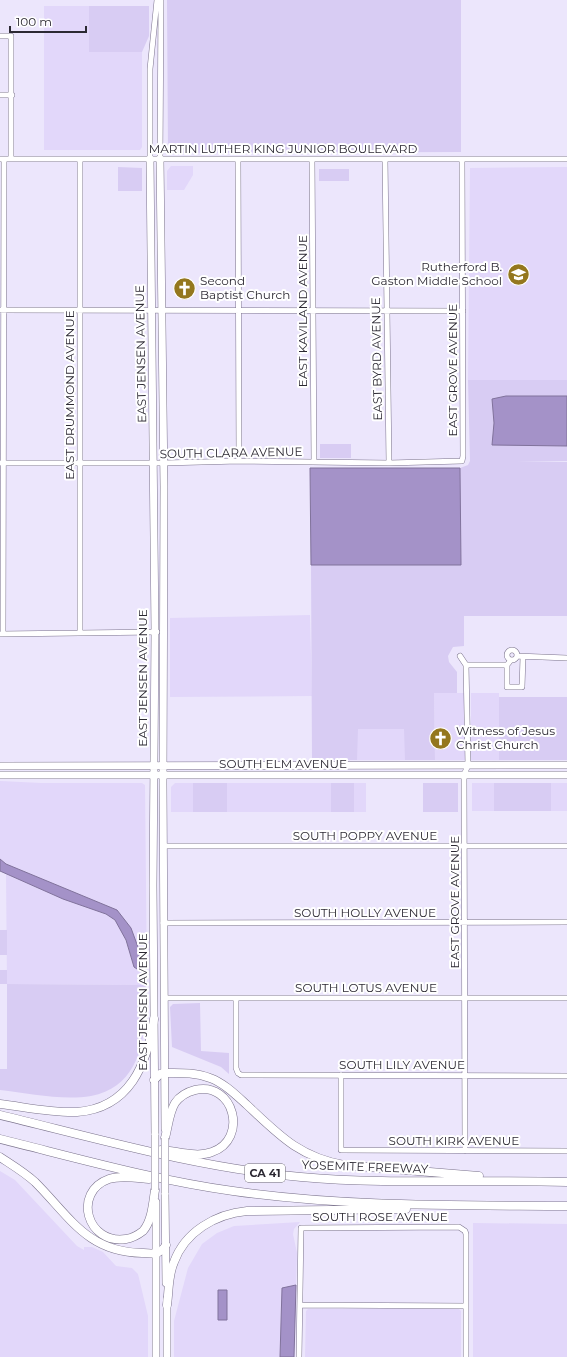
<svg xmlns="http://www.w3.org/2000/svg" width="567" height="1357" viewBox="0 0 567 1357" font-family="Montserrat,sans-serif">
	<rect width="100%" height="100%" fill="#ece6fc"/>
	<path fill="#e2d7fa" d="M 44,6 L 89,6 L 89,52 L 142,52 L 142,147 L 140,150 L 44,150 Z
		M 171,166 L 193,166 L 193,175 L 184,190 L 167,190 L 167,171 Z
		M 567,167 L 567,380 L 468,380 L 470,168 Z
		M 310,615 L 312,696 L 170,697 L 170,618 Z
		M 434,693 L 464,693 L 465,760 L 435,760 Z
		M 471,693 L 499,693 L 499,760 L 471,760 Z
		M 357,729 L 405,729 L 405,760 L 357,760 Z
		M 0,781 L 41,783 L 142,783 L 145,785 L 147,985 L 7,984 L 6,874 L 63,899 L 106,914 L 115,921 L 123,933 L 134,967 L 137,969 L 146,968 L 131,928 L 117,910 L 6,864 L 0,859 Z
		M 175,783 L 193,783 L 193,812 L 171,812 L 171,787 Z
		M 227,783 L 331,783 L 331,812 L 227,812 Z
		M 354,783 L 366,783 L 366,812 L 354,812 Z
		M 472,783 L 494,783 L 494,811 L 472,811 Z
		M 551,783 L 567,783 L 567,811 L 551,811 Z
		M 0,1171 L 15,1180 L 77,1246 L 84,1250 L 84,1247 L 92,1247 L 103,1252 L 116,1266 L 132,1268 L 138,1274 L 148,1316 L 148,1357 L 0,1357 Z
		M 300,1222 L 294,1229 L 293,1234 L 297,1253 L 296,1285 L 282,1289 L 280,1357 L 174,1357 L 174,1321 L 188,1268 L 202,1244 L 217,1233 L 234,1226 Z
		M 473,1223 L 567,1224 L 567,1357 L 473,1357 Z
		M 308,1309 L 459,1309 L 461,1311 L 461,1357 L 305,1357 L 306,1311 Z"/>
	<path fill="#d8ccf3" d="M 167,0 L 461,0 L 461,152 L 168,153 Z
		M 89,6 L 149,6 L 149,36 L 142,52 L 89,52 Z
		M 118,167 L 142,168 L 142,191 L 118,191 Z
		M 319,169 L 349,169 L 349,181 L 319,181 Z
		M 468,380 L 567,380 L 567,461 L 517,461 L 567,462 L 567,616 L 464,616 L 464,646 L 453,647 L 448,656 L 449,662 L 457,672 L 457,693 L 434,693 L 435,760 L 405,760 L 404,729 L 358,729 L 357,760 L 312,760 L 311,565 L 461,565 L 460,468 L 468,465 L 470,461 Z
		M 320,444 L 351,444 L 351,458 L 320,458 Z
		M 499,697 L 567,697 L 567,760 L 499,760 Z
		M 193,783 L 227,783 L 227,812 L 193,812 Z
		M 331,783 L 354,783 L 354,812 L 331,812 Z
		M 423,783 L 458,783 L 458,812 L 423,812 Z
		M 494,783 L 551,783 L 551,811 L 494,811 Z
		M 0,930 L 7,930 L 7,955 L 0,955 Z
		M 0,970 L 7,970 L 7,984 L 147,985 C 146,1028 145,1086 91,1096 C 62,1101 29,1093 0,1090 L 0,1069 L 7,1069 L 7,984 L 0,984 Z
		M 200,1003 L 201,1051 L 229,1053 L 229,1074 L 221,1067 L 172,1047 L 170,1007 L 173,1004 Z"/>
	<path fill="#a492c8" stroke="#80729b" d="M 506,396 L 567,396 L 567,446 L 492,445 L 494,423 L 492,399 Z
		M 310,468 L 460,468 L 461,565 L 311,565 Z
		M 0,859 L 6,864 L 117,910 L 131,928 L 146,969 L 137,969 L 134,967 L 126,940 L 115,920 L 106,914 L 63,899 L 0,871 Z
		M 296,1285 L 294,1357 L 280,1357 L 282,1288 Z
		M 218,1290 L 227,1290 L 227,1320 L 218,1320 Z"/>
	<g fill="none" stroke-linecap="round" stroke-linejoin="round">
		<defs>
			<path id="minor" d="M 0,36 L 11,36 L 11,159
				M 0,95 L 12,95
				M 0,159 L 567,159
				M 80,159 L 80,632
				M 150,159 L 150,69 L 157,0
				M 160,159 L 161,0
				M 238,159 L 239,461
				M 312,159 L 314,462
				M 385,159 L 389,463
				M 0,310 L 463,311
				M 0,463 L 164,463 L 239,461 L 389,463 L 462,461 L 463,456 L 462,159
				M 1,634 L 157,632
				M 3,634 L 4,159
				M507 655a5 5 0 1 1 10 0a5 5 0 1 1-10 0Z
				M 460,656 L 466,665 L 468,765 L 464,775 L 465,1151
				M 517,656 L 567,658
				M 466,665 L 507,665 L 511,660
				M 507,665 L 507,687 L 522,687 L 523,657
				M 163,846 L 567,846
				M 163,923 L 567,922
				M 164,998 L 567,998
				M 236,998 L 236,1068 L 238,1073 L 241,1075 L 567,1076
				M 341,1075 L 341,1150 L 567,1151
				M 301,1305 L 466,1306
				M 299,1357 L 301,1228 L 459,1227 L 465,1231 L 466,1234 L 466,1357"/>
			<path id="major" d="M 150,159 L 155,632 L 153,886 L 155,1135
				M 160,159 L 164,486 L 163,784 L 165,1129
				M 0,766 L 567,765
				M 0,775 L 567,775
				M 165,1193 L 166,1283
				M 156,1202 L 156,1357
				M 167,1299 L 167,1357"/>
			<path id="highway" d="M 154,1080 L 160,1074 L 164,1073 C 179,1073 195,1072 210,1078 C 224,1083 236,1095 247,1105 C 279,1135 299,1157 344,1165 L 479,1176
				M 0,1104 C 25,1107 52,1113 77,1112 C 130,1108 147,1064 154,1019
				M 0,1115 C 99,1139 199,1168 301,1177 C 390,1185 478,1179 567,1182
				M 0,1139 C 77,1158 154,1180 233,1191 C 343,1207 456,1205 567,1206
				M 161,1150 C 177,1151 197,1158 212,1152 C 249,1139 234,1081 195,1090 C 187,1092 180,1096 175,1103 C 169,1113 168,1127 165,1138
				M 0,1157 C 12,1165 24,1172 35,1182 C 70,1217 87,1252 142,1253 C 153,1254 160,1255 166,1245
				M 149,1179 C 137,1178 121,1175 109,1179 C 72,1192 87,1245 126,1239 C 132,1238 138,1235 143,1231 C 152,1221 153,1203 155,1190
				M 167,1305 C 169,1291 168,1275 174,1262 C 185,1232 215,1214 247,1211 L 406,1209"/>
		</defs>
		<use href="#minor" stroke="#7b738c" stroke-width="6"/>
		<use href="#major" stroke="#7b738c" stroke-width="8"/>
		<use href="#highway" stroke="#7b738c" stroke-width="9"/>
		<use href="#minor" stroke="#fff" stroke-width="5"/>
		<use href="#major" stroke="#fff" stroke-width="7"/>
		<use href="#highway" stroke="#fff" stroke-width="8"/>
		<defs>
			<path id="major-bridge" d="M 155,1135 L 155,1190
				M 165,1138 L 165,1193"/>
		</defs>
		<use href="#major-bridge" stroke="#7b738c" stroke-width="8" stroke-linecap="butt"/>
		<use href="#major-bridge" stroke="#fff" stroke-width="7"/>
	</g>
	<defs>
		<symbol id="school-disc" viewBox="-11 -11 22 22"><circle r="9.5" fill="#94771e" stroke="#fff"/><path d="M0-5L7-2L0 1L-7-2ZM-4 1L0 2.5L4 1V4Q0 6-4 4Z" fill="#fff"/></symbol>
		<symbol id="church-disc" viewBox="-11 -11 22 22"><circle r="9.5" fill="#94771e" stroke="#fff"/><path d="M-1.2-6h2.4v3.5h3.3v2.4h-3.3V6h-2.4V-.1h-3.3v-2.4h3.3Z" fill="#fff"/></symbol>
	</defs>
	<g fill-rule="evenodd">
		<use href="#school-disc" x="506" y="262" width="25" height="25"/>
		<use href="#church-disc" x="172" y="276" width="25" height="25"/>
		<use href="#church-disc" x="428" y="726" width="25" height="25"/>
	</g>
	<g text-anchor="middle" stroke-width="4" stroke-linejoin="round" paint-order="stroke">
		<rect fill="#fff" stroke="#6b6970" stroke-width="1" x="245" y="1164" width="40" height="18" rx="3"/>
		<g font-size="11" font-weight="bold" fill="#2c2933">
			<text x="265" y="1177">CA 41</text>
		</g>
		<g font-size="12" fill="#2c2933" stroke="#fff">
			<text x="283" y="153">MARTIN LUTHER KING JUNIOR BOULEVARD</text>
			<text transform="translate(303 311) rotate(-90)" y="4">EAST KAVILAND AVENUE</text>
			<text transform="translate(141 354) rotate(-91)" y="4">EAST JENSEN AVENUE</text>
			<text transform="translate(377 359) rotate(-91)" y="4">EAST BYRD AVENUE</text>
			<text transform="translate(453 370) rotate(-90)" y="4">EAST GROVE AVENUE</text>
			<text transform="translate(70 395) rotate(-90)" y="4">EAST DRUMMOND AVENUE</text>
			<text transform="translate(231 453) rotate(-1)" y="4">SOUTH CLARA AVENUE</text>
			<text transform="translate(143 678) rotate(-90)" y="4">EAST JENSEN AVENUE</text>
			<text x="283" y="768">SOUTH ELM AVENUE</text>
			<text x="365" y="840">SOUTH POPPY AVENUE</text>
			<text transform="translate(455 902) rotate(-90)" y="4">EAST GROVE AVENUE</text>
			<text x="365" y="917">SOUTH HOLLY AVENUE</text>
			<text x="366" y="992">SOUTH LOTUS AVENUE</text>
			<text transform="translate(143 1002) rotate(-90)" y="4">EAST JENSEN AVENUE</text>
			<text x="402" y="1069">SOUTH LILY AVENUE</text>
			<text x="454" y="1145">SOUTH KIRK AVENUE</text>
			<text transform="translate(365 1167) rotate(2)" y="4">YOSEMITE FREEWAY</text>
			<text x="380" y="1221">SOUTH ROSE AVENUE</text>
		</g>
		<g font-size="12" fill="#2c2933" stroke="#fff" text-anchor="start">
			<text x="502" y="271" text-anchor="end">Rutherford B.<tspan x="502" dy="14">Gaston Middle School</tspan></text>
			<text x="200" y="285">Second<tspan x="200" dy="14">Baptist Church</tspan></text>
			<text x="456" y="735">Witness of Jesus<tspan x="456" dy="14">Christ Church</tspan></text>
		</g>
	</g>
	<path d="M10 26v6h76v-6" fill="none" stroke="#2c2933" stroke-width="2"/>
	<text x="16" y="26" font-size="12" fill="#2c2933" stroke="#ffffff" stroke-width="3" paint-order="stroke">100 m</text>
</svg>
